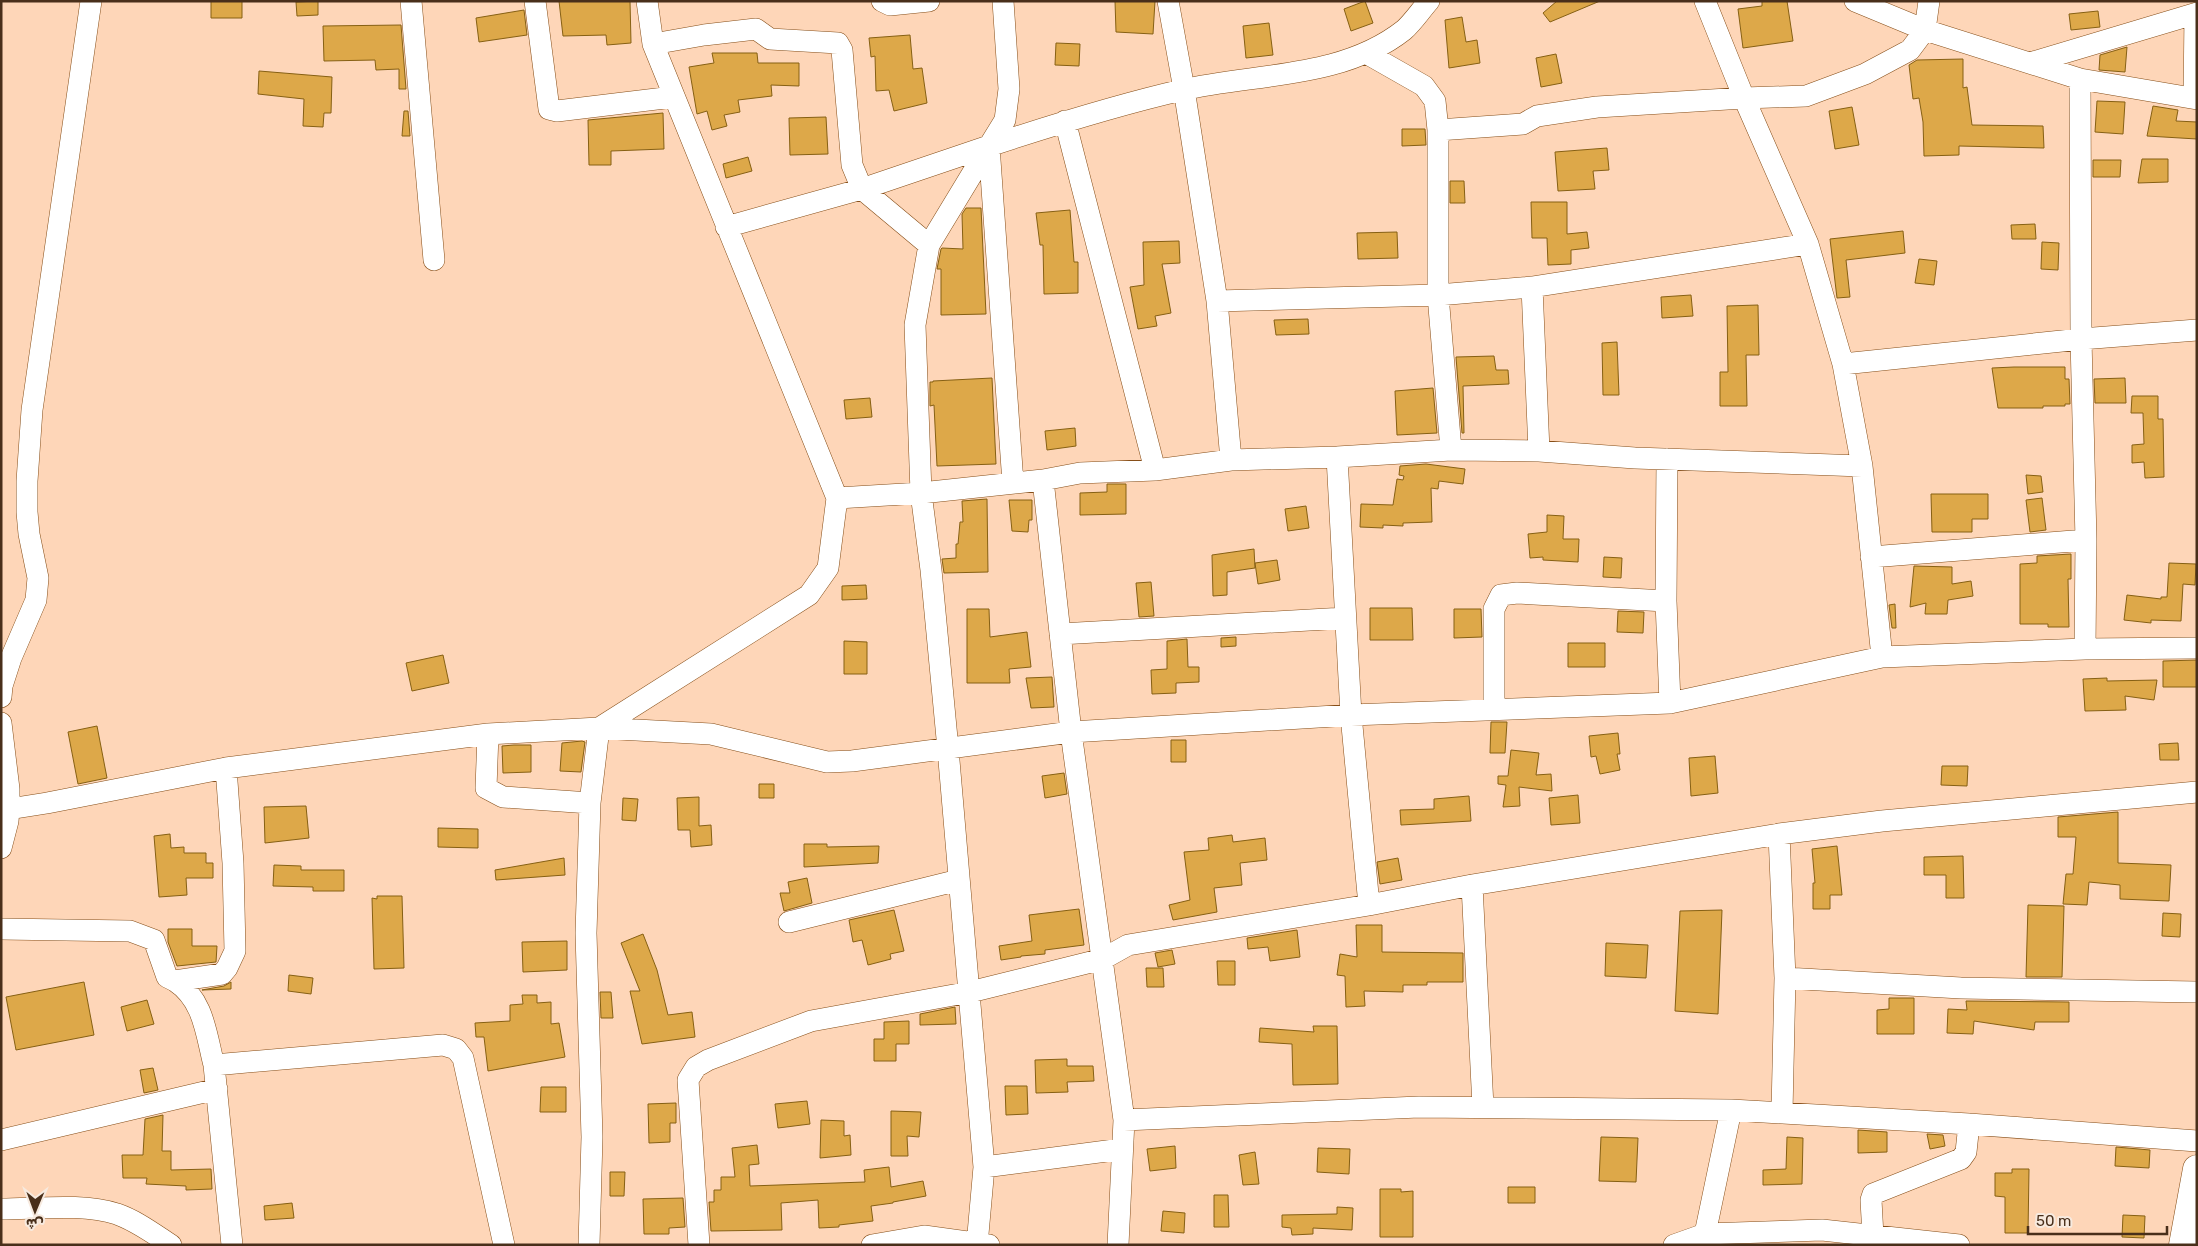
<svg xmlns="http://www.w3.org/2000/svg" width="2198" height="1246" viewBox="0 0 2198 1246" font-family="Rubik,'Noto Naskh Arabic',sans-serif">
	<rect width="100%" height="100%" fill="#fed6b8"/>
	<path fill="#dda849" stroke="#866013" d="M 211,1 L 242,1 L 242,18 L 211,18 Z
		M 318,1 L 318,15 L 297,16 L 296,2 Z
		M 559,1 L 630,1 L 631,43 L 607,45 L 606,35 L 563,36 Z
		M 1115,1 L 1155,1 L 1153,34 L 1116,32 Z
		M 1365,1 L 1373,23 L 1351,31 L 1344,9 Z
		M 1557,1 L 1600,1 L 1550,22 L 1543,13 Z
		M 1762,1 L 1787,1 L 1793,41 L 1743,48 L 1738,9 L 1762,6 Z
		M 524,10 L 527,35 L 479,42 L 476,18 Z
		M 2098,11 L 2100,27 L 2071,30 L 2069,14 Z
		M 1462,17 L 1466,42 L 1477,40 L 1480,63 L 1449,68 L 1445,20 Z
		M 1269,23 L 1273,55 L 1246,58 L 1243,26 Z
		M 401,25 L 406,89 L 399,89 L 399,69 L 376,70 L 375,60 L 324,61 L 323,26 Z
		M 910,35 L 913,69 L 922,68 L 927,103 L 894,111 L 889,90 L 876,91 L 875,56 L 871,57 L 869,38 Z
		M 1056,43 L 1080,44 L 1079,66 L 1055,65 Z
		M 2127,47 L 2125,72 L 2099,70 L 2100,55 Z
		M 712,53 L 757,53 L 758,63 L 799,63 L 799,86 L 771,85 L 772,96 L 738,100 L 740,112 L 724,115 L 727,126 L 712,130 L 707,111 L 697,114 L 689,67 L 714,63 Z
		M 1556,54 L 1562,83 L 1541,87 L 1536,58 Z
		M 1963,59 L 1963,88 L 1967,87 L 1972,125 L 2043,126 L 2044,148 L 1959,146 L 1959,155 L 1924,156 L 1923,122 L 1919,98 L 1913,99 L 1909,65 L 1917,60 Z
		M 259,71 L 332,77 L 331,113 L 324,113 L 323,127 L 303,126 L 304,99 L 258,94 Z
		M 2097,101 L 2125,102 L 2123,134 L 2095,132 Z
		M 2153,106 L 2178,110 L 2176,121 L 2197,122 L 2197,139 L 2147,136 Z
		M 1852,107 L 1859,145 L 1835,149 L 1829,111 Z
		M 404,111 L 408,111 L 410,136 L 402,136 Z
		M 663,113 L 664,149 L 611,151 L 611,165 L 589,165 L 588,120 Z
		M 826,117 L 828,154 L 790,155 L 789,118 Z
		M 1402,129 L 1425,129 L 1426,145 L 1402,146 Z
		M 1607,148 L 1609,170 L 1593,171 L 1595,189 L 1558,191 L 1555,152 Z
		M 748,157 L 752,171 L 726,178 L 723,164 Z
		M 2142,159 L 2168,159 L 2168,182 L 2138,183 Z
		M 2093,160 L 2121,160 L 2120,177 L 2093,177 Z
		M 1450,181 L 1464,181 L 1465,203 L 1450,203 Z
		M 1531,202 L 1567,202 L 1567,234 L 1587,232 L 1589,248 L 1571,250 L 1571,264 L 1548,265 L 1547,238 L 1532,238 Z
		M 966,208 L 981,208 L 986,314 L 941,315 L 941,269 L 937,269 L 941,249 L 942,248 L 963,249 L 962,214 Z
		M 1070,210 L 1074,262 L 1078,262 L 1078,293 L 1044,294 L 1043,245 L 1040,245 L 1036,213 Z
		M 2035,224 L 2036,239 L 2012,239 L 2011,225 Z
		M 1903,231 L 1905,253 L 1846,260 L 1850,297 L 1837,298 L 1830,239 Z
		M 1397,232 L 1398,258 L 1358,259 L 1357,233 Z
		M 1179,241 L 1180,263 L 1162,264 L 1171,313 L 1155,316 L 1157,326 L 1138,329 L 1130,287 L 1144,285 L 1143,242 Z
		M 2042,242 L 2059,243 L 2058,270 L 2041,269 Z
		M 1919,259 L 1937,261 L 1934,285 L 1915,283 Z
		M 1691,295 L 1693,316 L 1662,318 L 1661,297 Z
		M 1758,305 L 1759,355 L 1746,355 L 1747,406 L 1720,406 L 1720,372 L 1728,372 L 1727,306 Z
		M 1308,319 L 1309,334 L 1276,335 L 1274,320 Z
		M 1617,342 L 1619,395 L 1603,395 L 1602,343 Z
		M 1494,356 L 1496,370 L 1508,370 L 1509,384 L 1463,386 L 1464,433 L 1462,433 L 1456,357 Z
		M 2014,367 L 2065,367 L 2065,379 L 2069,379 L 2070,404 L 2065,404 L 2065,406 L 2043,406 L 2043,408 L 1998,408 L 1992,368 Z
		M 992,378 L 996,464 L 937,466 L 934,405 L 930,406 L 930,382 L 933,382 L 933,381 Z
		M 2125,378 L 2126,403 L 2095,403 L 2094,379 Z
		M 1433,388 L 1437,433 L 1397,435 L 1395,391 Z
		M 2132,396 L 2158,396 L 2158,419 L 2163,419 L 2164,477 L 2145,478 L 2144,462 L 2132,463 L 2132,445 L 2144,444 L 2143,413 L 2131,413 Z
		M 870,398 L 872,417 L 846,419 L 844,400 Z
		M 1075,428 L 1076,446 L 1047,450 L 1045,431 Z
		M 1426,464 L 1465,469 L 1463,484 L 1439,481 L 1438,489 L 1431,488 L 1432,522 L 1403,523 L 1403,526 L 1383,525 L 1383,528 L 1360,527 L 1361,504 L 1393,505 L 1397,479 L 1403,480 L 1404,476 L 1399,475 L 1400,466 Z
		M 2026,475 L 2041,476 L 2043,492 L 2028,494 Z
		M 1107,484 L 1126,484 L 1126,514 L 1080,515 L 1080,493 L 1107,492 Z
		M 1931,494 L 1988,494 L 1988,519 L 1972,519 L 1972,532 L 1932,532 Z
		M 2042,498 L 2046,530 L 2030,532 L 2026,500 Z
		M 987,499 L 988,572 L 944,573 L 942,559 L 956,558 L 956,544 L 958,544 L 960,522 L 963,522 L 962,501 Z
		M 1009,500 L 1032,500 L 1032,520 L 1029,520 L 1028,532 L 1012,531 Z
		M 1306,506 L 1309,528 L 1288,531 L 1285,509 Z
		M 1547,515 L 1564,516 L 1563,539 L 1579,539 L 1578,562 L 1543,560 L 1543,557 L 1530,558 L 1528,534 L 1547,532 Z
		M 1254,549 L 1255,568 L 1227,572 L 1227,595 L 1213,596 L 1212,555 Z
		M 2071,554 L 2071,579 L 2068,579 L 2069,627 L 2048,627 L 2048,624 L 2020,624 L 2020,564 L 2037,563 L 2037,556 Z
		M 1604,557 L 1622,558 L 1621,578 L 1603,577 Z
		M 1277,560 L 1280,580 L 1258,584 L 1255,563 Z
		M 2169,563 L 2196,564 L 2195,585 L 2183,584 L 2181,621 L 2151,620 L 2151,623 L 2124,620 L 2127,595 L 2161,599 L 2161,597 L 2167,597 Z
		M 1914,566 L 1952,567 L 1952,584 L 1971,581 L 1973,596 L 1948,600 L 1947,614 L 1925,614 L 1926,603 L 1910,607 Z
		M 1151,582 L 1154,616 L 1139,617 L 1136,583 Z
		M 866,585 L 867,599 L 842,600 L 842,586 Z
		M 1895,604 L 1896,628 L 1892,628 L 1889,605 Z
		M 1370,608 L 1412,608 L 1413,640 L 1370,640 Z
		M 967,609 L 989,609 L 990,637 L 1027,632 L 1031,667 L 1009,669 L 1010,683 L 967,683 Z
		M 1454,609 L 1481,609 L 1482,637 L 1454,638 Z
		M 1618,611 L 1644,612 L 1643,633 L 1617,632 Z
		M 1236,637 L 1236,646 L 1221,647 L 1221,638 Z
		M 1187,639 L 1188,667 L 1199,667 L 1199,682 L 1176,683 L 1176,693 L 1152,694 L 1151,670 L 1167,669 L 1167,641 Z
		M 844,641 L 867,642 L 867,674 L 844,674 Z
		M 1568,643 L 1605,643 L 1605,667 L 1568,667 Z
		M 443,655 L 449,683 L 412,691 L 406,663 Z
		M 2197,660 L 2197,687 L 2163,687 L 2163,661 Z
		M 1052,677 L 1054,707 L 1031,708 L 1026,678 Z
		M 2107,678 L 2107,681 L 2157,680 L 2154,700 L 2125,696 L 2126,710 L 2085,711 L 2083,679 Z
		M 1491,722 L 1507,722 L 1505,753 L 1490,753 Z
		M 97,726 L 107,778 L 78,784 L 68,732 Z
		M 1618,733 L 1620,754 L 1617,754 L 1620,770 L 1600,774 L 1596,756 L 1591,757 L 1589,736 Z
		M 1171,740 L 1186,740 L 1186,762 L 1171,762 Z
		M 582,741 L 585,742 L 581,772 L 560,771 L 562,743 Z
		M 2178,743 L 2179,760 L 2160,760 L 2159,744 Z
		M 514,745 L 531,745 L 531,772 L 503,773 L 502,746 Z
		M 1511,750 L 1539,753 L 1536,775 L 1551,774 L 1552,791 L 1519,787 L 1520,806 L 1503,807 L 1506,785 L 1498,784 L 1498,776 L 1508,776 Z
		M 1715,756 L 1718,793 L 1691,796 L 1689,758 Z
		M 1942,766 L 1968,766 L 1967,786 L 1941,785 Z
		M 1064,773 L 1067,794 L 1045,798 L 1042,776 Z
		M 759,784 L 774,784 L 774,798 L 759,798 Z
		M 1578,795 L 1580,823 L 1551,825 L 1549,798 Z
		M 1469,796 L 1471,821 L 1401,825 L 1400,810 L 1434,809 L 1434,799 Z
		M 699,797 L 699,826 L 711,825 L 712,845 L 691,847 L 690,830 L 678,830 L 677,798 Z
		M 623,798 L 638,799 L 636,821 L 622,820 Z
		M 306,806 L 309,838 L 265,843 L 264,807 Z
		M 2118,812 L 2118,863 L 2171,865 L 2169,901 L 2120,899 L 2120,885 L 2089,882 L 2087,905 L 2063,904 L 2066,874 L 2073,874 L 2076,837 L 2058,837 L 2058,817 Z
		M 438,828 L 478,829 L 478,848 L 438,847 Z
		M 170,834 L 171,848 L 184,847 L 184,853 L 206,853 L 206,863 L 213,863 L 213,878 L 186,878 L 187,895 L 159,897 L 154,836 Z
		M 1232,835 L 1233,842 L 1265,838 L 1267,860 L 1240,863 L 1242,885 L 1214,888 L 1217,912 L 1173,920 L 1169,905 L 1190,900 L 1184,852 L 1209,850 L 1208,838 Z
		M 804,844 L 827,844 L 827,847 L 879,846 L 878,863 L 804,867 Z
		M 1837,846 L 1842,895 L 1830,895 L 1830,909 L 1813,909 L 1813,883 L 1815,883 L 1812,849 Z
		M 1963,856 L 1964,898 L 1946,898 L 1946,875 L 1924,875 L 1924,857 Z
		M 564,858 L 565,875 L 496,880 L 495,870 Z
		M 1398,858 L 1402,880 L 1380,884 L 1377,862 Z
		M 274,865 L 301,866 L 301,870 L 344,870 L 344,891 L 313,891 L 313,887 L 273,886 Z
		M 807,878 L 812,903 L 784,911 L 780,893 L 790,893 L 788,882 Z
		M 377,896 L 402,896 L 404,968 L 374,969 L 372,898 L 377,899 Z
		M 2028,905 L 2064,906 L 2062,977 L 2026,977 Z
		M 1079,909 L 1084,945 L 1045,950 L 1045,954 L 1021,956 L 1021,957 L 1001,960 L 999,946 L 1032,941 L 1029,915 Z
		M 894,910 L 904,951 L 890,954 L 891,959 L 868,965 L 862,940 L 853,942 L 849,920 Z
		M 1722,910 L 1718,1014 L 1675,1011 L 1680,911 Z
		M 2163,913 L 2181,914 L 2180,937 L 2162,936 Z
		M 1356,925 L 1382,925 L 1382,952 L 1463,953 L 1463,982 L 1427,982 L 1427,985 L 1403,985 L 1403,992 L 1364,991 L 1365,1006 L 1346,1007 L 1345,976 L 1337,975 L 1340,954 L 1357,957 Z
		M 168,929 L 192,929 L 192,946 L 217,946 L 216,962 L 177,966 L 168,942 Z
		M 1297,930 L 1300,957 L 1270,961 L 1268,947 L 1248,949 L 1247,938 Z
		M 643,934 L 657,970 L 668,1015 L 692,1012 L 695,1037 L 642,1044 L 630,991 L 640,991 L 621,943 Z
		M 567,941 L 567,970 L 523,972 L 522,942 Z
		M 1606,943 L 1648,945 L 1646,978 L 1605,976 Z
		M 1172,950 L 1175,964 L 1158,967 L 1155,953 Z
		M 1217,961 L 1235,961 L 1235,985 L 1218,985 Z
		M 1146,968 L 1163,968 L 1164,987 L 1147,987 Z
		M 289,975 L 313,978 L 311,994 L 288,991 Z
		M 84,982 L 94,1035 L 16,1050 L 6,997 Z
		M 231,982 L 231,989 L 202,990 L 224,986 Z
		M 600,992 L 611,992 L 613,1018 L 601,1018 Z
		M 522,995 L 537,995 L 537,1003 L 551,1002 L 551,1024 L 559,1023 L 565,1057 L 488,1071 L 484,1037 L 476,1037 L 475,1023 L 510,1021 L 510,1005 L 523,1004 Z
		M 1889,998 L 1914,998 L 1914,1034 L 1877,1034 L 1877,1010 L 1889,1009 Z
		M 147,1000 L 154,1024 L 127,1031 L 121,1007 Z
		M 1966,1001 L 2069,1002 L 2069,1022 L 2035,1022 L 2034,1030 L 1974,1021 L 1973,1034 L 1947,1033 L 1948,1009 L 1967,1010 Z
		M 955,1007 L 956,1024 L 920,1025 L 920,1014 Z
		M 909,1021 L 909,1044 L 896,1044 L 896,1061 L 874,1061 L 874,1039 L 884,1039 L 884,1022 Z
		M 1313,1026 L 1337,1026 L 1338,1084 L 1293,1085 L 1292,1044 L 1259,1042 L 1260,1028 L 1314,1032 Z
		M 1067,1059 L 1067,1066 L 1093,1066 L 1094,1081 L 1067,1082 L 1068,1092 L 1036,1093 L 1035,1060 Z
		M 153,1068 L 158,1090 L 144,1093 L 140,1070 Z
		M 1005,1086 L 1027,1086 L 1028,1114 L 1006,1115 Z
		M 541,1087 L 566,1087 L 566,1112 L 540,1112 Z
		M 807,1101 L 810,1124 L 778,1128 L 775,1104 Z
		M 676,1103 L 676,1123 L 670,1123 L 670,1142 L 649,1143 L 648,1104 Z
		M 891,1111 L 921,1112 L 919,1137 L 907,1136 L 908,1156 L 891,1156 Z
		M 163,1115 L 162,1151 L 171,1151 L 171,1170 L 211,1169 L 212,1189 L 186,1190 L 186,1186 L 146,1184 L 147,1178 L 123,1178 L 122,1155 L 143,1155 L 145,1119 Z
		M 821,1120 L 844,1121 L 844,1136 L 850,1135 L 851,1155 L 820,1158 Z
		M 1858,1130 L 1887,1132 L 1887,1152 L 1858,1153 Z
		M 1927,1134 L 1943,1135 L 1945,1146 L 1930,1149 Z
		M 1601,1137 L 1638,1138 L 1636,1182 L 1599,1181 Z
		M 1787,1137 L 1803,1138 L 1802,1184 L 1763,1185 L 1763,1170 L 1786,1169 Z
		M 757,1145 L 759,1164 L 749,1165 L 750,1186 L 865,1182 L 864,1170 L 889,1167 L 891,1187 L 923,1181 L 926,1196 L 893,1202 L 893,1203 L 871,1206 L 873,1221 L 839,1225 L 839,1227 L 819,1228 L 818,1200 L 781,1203 L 782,1230 L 711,1231 L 709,1202 L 714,1202 L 714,1190 L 721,1190 L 721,1177 L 735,1177 L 732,1148 Z
		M 1175,1146 L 1176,1168 L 1150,1171 L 1147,1149 Z
		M 2116,1147 L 2150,1150 L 2149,1168 L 2115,1166 Z
		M 1318,1148 L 1350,1149 L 1349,1174 L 1317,1172 Z
		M 1255,1152 L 1259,1184 L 1243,1185 L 1239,1155 Z
		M 2012,1169 L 2029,1169 L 2028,1233 L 2005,1233 L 2005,1197 L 1995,1196 L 1995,1173 L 2012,1173 Z
		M 610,1172 L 625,1172 L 624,1196 L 610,1196 Z
		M 1508,1187 L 1535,1187 L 1535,1203 L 1508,1203 Z
		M 1380,1189 L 1401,1189 L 1401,1192 L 1413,1191 L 1413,1237 L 1380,1237 Z
		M 1214,1195 L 1228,1195 L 1229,1227 L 1214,1227 Z
		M 683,1198 L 685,1227 L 669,1228 L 669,1234 L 644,1234 L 643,1199 Z
		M 292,1203 L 294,1218 L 265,1220 L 264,1206 Z
		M 1337,1207 L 1353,1208 L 1352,1230 L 1313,1228 L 1313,1234 L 1292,1235 L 1291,1228 L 1282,1227 L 1282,1215 L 1337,1214 Z
		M 1163,1211 L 1185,1213 L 1184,1233 L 1161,1231 Z
		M 2123,1215 L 2145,1216 L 2144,1238 L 2122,1237 Z"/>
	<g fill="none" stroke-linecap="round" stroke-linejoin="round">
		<defs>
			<path id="minor" d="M 411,1 L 434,260
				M 535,1 L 549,109 L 557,111 L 673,97
				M 882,1 L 890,5 L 929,1
				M 1003,1 L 1009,89 L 1005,120 L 989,146 L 1013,483
				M 1168,1 L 1184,89 L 1217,301 L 1231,460
				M 1705,1 L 1744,98 L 1808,244 L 1843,364 L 1862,466 L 1882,657
				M 1855,1 L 1925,30 L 2080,79 L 2197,99
				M 653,44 L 704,35 L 756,29 L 770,39 L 838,43 L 842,50 L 852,165 L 862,189 L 929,245 L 915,325 L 921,493 L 931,570 L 948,749 L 984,1167 L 977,1245
				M 1366,53 L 1424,86 L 1435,101 L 1438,130 L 1438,295 L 1451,450
				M 2030,63 L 2197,13
				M 2080,79 L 2081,339 L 2086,540 L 2085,649
				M 2194,98 L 2195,14
				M 1065,121 L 1155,470
				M 1438,130 L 1523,124 L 1537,116 L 1597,107 L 1744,98 L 1806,96 L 1865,74 L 1910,50 L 1925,30 L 1929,1
				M 726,227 L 862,189 L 989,146
				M 929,245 L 989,146 C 1053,125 1117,105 1182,90 C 1256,73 1342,79 1404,30 C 1413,22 1421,10 1429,1
				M 1532,287 L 1539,451
				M 1217,301 L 1438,295 L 1532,287 L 1808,244
				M 1843,364 L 2081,339 L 2197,330
				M 1337,457 L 1351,715 L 1369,905
				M 1667,459 L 1666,601 L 1670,703
				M 1043,480 L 1071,732 L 1124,1120 L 1118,1245
				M 837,498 L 921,493 L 1043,480 L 1080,473 L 1155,470 L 1231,460 L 1337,457 L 1451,450 L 1539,451 L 1635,458 L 1862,466
				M 1871,557 L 2086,540
				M 1060,634 L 1345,618
				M 1,697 L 2,686 L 11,658 L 36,600 L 38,578 L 29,534 L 27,512 L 27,481 L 32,410 L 91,1
				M 1494,709 L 1494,609 L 1501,595 L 1517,593 L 1666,601
				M 1,723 L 9,789 L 9,809
				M 488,734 L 486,788 L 503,797 L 590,803
				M 1779,834 L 1785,978 L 1782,1112
				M 1,848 L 8,821 L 9,809 L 47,803 L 226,768 L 488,734 L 599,728 L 711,734 L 827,762 L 852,761 L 1071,732 L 1351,715 L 1670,703 L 1882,657 L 2085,649 L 2197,648
				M 1472,885 L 1483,1107
				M 789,922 L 959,880
				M 1,929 L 130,931 L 154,940 L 167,977 L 175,981
				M 1785,978 L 1961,988 L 2197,992
				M 214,1065 C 206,1034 204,1000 175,981 L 222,974 L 227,968 L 235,951 L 233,863 L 226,768
				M 1124,1120 L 1419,1107 L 1731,1110 L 1969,1124 L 2197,1141
				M 1,1140 L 217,1089
				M 984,1167 L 1122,1149
				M 1,1209 C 37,1209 83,1203 117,1214 C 137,1221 154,1234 171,1245
				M 1705,1234 L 1731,1110
				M 1873,1236 L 1871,1200 L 1873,1194 L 1961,1159 L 1966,1152 L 1969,1124
				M 232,1245 L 214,1065 L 443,1045 L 456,1049 L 463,1058 L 504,1245
				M 589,1245 L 592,1137 L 586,933 L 590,803 L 599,728 L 809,595 L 828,568 L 837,498 L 653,44 L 647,1
				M 699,1245 L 688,1080 L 696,1067 L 708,1060 L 811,1021 L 970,992 L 1103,959 L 1128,945 L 1369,905 L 1472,885 L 1779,834 L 1882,821 L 2197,792
				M 872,1245 L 924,1236 L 989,1245
				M 1674,1245 L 1705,1234 L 1822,1230 L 1959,1245"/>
			<path id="major" d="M 2183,1245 L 2197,1169"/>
		</defs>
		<use href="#minor" stroke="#864e18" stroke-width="22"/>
		<use href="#major" stroke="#864e18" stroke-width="29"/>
		<use href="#minor" stroke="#fff" stroke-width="21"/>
		<use href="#major" stroke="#fff" stroke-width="28"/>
	</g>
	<rect width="2198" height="1246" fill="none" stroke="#492f1a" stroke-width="5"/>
	<g transform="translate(35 1211) rotate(181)" stroke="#f7eadf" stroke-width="4" paint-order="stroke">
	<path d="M0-4L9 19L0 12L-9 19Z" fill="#492f1a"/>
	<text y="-8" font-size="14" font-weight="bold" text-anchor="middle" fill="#492f1a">ش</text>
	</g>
	<path d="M2028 1226v8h139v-8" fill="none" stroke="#492f1a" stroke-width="2.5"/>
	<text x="2036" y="1226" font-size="15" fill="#492f1a" stroke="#f7eadf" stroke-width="4" paint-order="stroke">50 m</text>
</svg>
